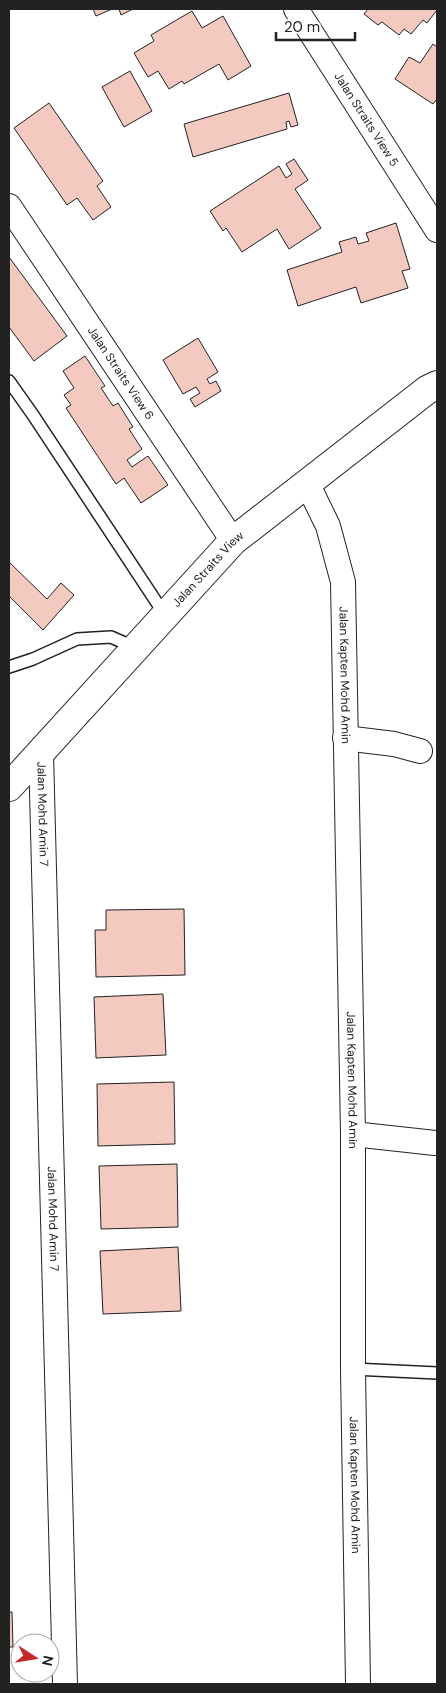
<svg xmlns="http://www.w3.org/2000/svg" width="446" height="1693" viewBox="0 0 446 1693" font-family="'DM Sans',sans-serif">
	<rect width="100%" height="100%" fill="#fff"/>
	<path fill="#f3c9c0" stroke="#222" d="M 93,9 L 112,9 L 96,16 Z
		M 119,9 L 133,9 L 121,15 Z
		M 368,9 L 437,9 L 437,10 L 427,23 L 423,20 L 411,34 L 404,29 L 399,35 L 382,22 L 378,25 L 364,14 Z
		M 192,11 L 202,28 L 223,16 L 251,66 L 228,80 L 219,64 L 184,84 L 182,81 L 169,89 L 158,71 L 148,77 L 134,53 L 154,41 L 151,35 Z
		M 433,44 L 437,47 L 437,99 L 433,104 L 395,79 L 409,57 L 420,63 Z
		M 130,71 L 152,111 L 124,127 L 102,87 Z
		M 289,93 L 298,125 L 291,127 L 289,121 L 286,122 L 287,129 L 193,157 L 184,124 Z
		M 49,103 L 103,181 L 97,186 L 111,207 L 93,220 L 77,198 L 67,205 L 14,128 Z
		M 294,159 L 308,180 L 295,189 L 321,228 L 289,249 L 277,229 L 242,252 L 226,228 L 223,231 L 210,211 L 279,166 L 286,178 L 292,174 L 286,164 Z
		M 396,223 L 410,269 L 402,271 L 408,288 L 361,303 L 356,287 L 298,306 L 287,270 L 342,252 L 339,242 L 356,237 L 358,244 L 369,241 L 366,233 Z
		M 9,257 L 67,336 L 34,361 L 9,327 Z
		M 198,338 L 218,372 L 207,379 L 210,384 L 216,381 L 221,391 L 195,407 L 190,399 L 200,393 L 196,387 L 183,394 L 163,360 Z
		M 85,356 L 105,386 L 101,388 L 113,406 L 118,403 L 133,427 L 129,429 L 142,449 L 127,460 L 132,467 L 148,456 L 168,485 L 141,503 L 124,478 L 116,484 L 66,408 L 71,405 L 64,395 L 74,388 L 63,371 Z
		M 9,562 L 47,599 L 61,583 L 74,595 L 43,630 L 9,596 Z
		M 184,909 L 185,975 L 96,977 L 95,930 L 106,930 L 106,910 Z
		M 163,994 L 166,1055 L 96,1058 L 94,997 Z
		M 174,1082 L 175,1144 L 98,1146 L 97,1084 Z
		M 177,1164 L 178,1227 L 101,1229 L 99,1166 Z
		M 178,1247 L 181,1311 L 103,1314 L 100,1251 Z
		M 9,1612 L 12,1612 L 13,1647 L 9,1647 Z"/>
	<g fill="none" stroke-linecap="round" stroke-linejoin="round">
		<defs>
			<path id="service" d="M 9,381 L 33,415 L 165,615
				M 9,667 L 33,659 L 77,639 L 111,637 L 136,648
				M 353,1369 L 437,1373"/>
			<g id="minor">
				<path id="s1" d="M 296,9 L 437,230"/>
				<path id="s2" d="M 9,206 L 233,541"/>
				<path id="s3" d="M 307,483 L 328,526 L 343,582 L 353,1134 L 353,1369 L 358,1684"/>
				<path d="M 345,738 L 394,744 L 420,751"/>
				<path id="s4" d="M 41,753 L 65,1684"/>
				<path d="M 353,1134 L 435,1143"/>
			</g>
			<g id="tertiary">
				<path id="s5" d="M 9,787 L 233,541 L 427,390 L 437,385"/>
			</g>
		</defs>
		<use href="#service" stroke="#222" stroke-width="14"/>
		<use href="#minor" stroke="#222" stroke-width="26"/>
		<use href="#tertiary" stroke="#222" stroke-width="30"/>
		<use href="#service" stroke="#fff" stroke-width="11"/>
		<use href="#minor" stroke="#fff" stroke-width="24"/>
		<use href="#tertiary" stroke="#fff" stroke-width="28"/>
	</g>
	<g text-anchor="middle" stroke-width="4" stroke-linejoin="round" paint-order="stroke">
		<g font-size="12" fill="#222" stroke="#fff">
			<text dy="4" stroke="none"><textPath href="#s1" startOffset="131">Jalan Straits View 5</textPath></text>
			<text dy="4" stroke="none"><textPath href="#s2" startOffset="201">Jalan Straits View 6</textPath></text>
			<text dy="4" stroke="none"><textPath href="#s5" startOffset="295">Jalan Straits View</textPath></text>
			<text dy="4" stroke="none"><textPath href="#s3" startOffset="199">Jalan Kapten Mohd Amin</textPath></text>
			<text dy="4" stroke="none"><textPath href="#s4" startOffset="61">Jalan Mohd Amin 7</textPath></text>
			<text dy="4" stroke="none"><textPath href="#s3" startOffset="604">Jalan Kapten Mohd Amin</textPath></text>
			<text dy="4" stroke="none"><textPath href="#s4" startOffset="466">Jalan Mohd Amin 7</textPath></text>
			<text dy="4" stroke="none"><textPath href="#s3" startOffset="1009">Jalan Kapten Mohd Amin</textPath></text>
		</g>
	</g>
	<rect width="446" height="1693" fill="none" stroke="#222222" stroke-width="20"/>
	<g transform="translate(35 1658) rotate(102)"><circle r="24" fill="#ffffff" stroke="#a7a7a7"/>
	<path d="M0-4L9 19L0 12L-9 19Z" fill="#c62828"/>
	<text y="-8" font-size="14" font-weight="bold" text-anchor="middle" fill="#222222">N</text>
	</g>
	<path d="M276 32v8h79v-8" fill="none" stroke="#222222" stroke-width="2.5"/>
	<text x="284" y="32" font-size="15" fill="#222222" stroke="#ffffff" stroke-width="4" paint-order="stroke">20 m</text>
</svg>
